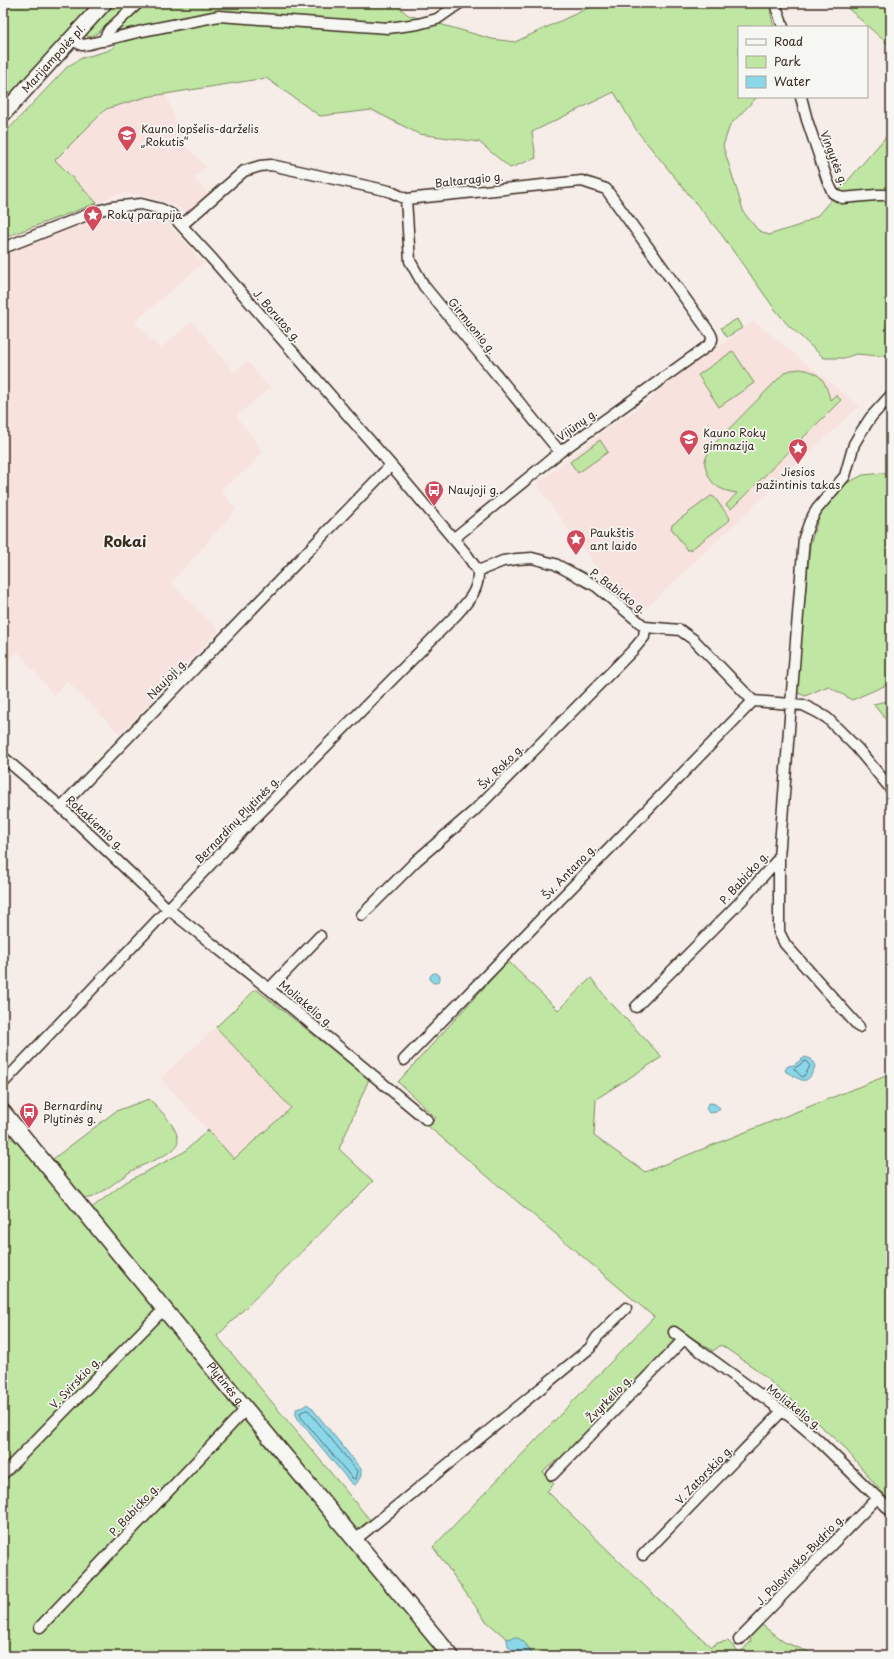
<svg xmlns="http://www.w3.org/2000/svg" width="894" height="1659" viewBox="0 0 894 1659" font-family="'Playpen Sans',sans-serif">
	<rect width="100%" height="100%" fill="#f6ede9"/>
	<filter id="ink" filterUnits="userSpaceOnUse"><feTurbulence type="fractalNoise" baseFrequency=".025" numOctaves="2"/><feDisplacementMap in="SourceGraphic" scale="8" xChannelSelector="R" yChannelSelector="G"/><feConvolveMatrix kernelMatrix="1 2 1 2 8 2 1 2 1" color-interpolation-filters="sRGB"/></filter>
	<g filter="url(#ink)">
		<path fill="#f7e2de" d="M 166,94 L 184,144 L 206,167 L 194,178 L 211,197 L 189,214 L 172,204 L 137,194 L 119,194 L 97,203 L 55,160 L 106,109 L 146,97 Z
			M 123,213 L 152,217 L 164,221 L 176,232 L 203,263 L 135,322 L 160,349 L 192,321 L 234,372 L 247,361 L 270,388 L 236,416 L 263,452 L 245,471 L 221,489 L 236,510 L 171,583 L 219,630 L 120,734 L 67,681 L 54,695 L 18,652 L 3,663 L 3,254 L 106,216 Z
			M 754,321 L 859,406 L 639,615 L 596,567 L 536,484 L 608,428 L 653,398 L 659,389 Z
			M 216,1027 L 291,1108 L 234,1159 L 160,1078 Z"/>
		<path fill="#bfe7a3" stroke="#7d8860" d="M 3,3 L 96,3 L 3,105 Z
			M 114,3 L 130,3 L 98,33 L 90,37 L 85,35 L 88,31 Z
			M 148,3 L 394,3 L 408,15 L 492,39 L 515,42 L 599,3 L 779,3 L 770,11 L 774,27 L 739,27 L 739,97 L 757,97 L 730,125 L 723,146 L 744,213 L 758,230 L 769,235 L 800,225 L 817,216 L 891,131 L 891,357 L 856,354 L 844,358 L 824,358 L 787,324 L 774,308 L 721,234 L 637,131 L 614,92 L 532,132 L 536,158 L 510,168 L 479,142 L 419,134 L 372,110 L 320,116 L 266,78 L 146,97 L 106,109 L 55,160 L 97,203 L 3,238 L 3,135 L 68,66 L 82,58 L 107,51 L 114,47 L 120,28 Z
			M 842,3 L 891,3 L 891,47 Z
			M 737,319 L 742,328 L 727,337 L 721,328 Z
			M 733,351 L 754,383 L 719,407 L 698,375 Z
			M 799,369 C 820,371 826,381 830,400 L 836,395 L 841,400 L 731,509 L 726,505 L 737,493 C 723,491 712,487 707,472 C 706,468 704,464 705,460 C 707,455 710,450 713,445 L 784,373 L 791,370 Z
			M 600,440 L 608,452 L 578,473 L 570,462 Z
			M 884,473 L 891,477 L 891,683 L 852,700 L 828,686 L 805,696 L 796,692 L 810,545 L 820,514 L 843,485 L 863,475 Z
			M 711,496 L 714,497 L 730,518 L 729,521 L 690,550 L 687,550 L 671,528 L 672,525 Z
			M 887,701 L 891,701 L 891,726 L 873,704 Z
			M 508,961 L 558,1010 L 591,978 L 608,1000 L 662,1057 L 596,1099 L 594,1136 L 645,1172 L 891,1074 L 891,1503 L 843,1446 L 756,1369 L 721,1345 L 713,1351 L 676,1327 L 670,1334 L 673,1340 L 673,1346 L 558,1464 L 555,1461 L 543,1472 L 554,1484 L 547,1491 L 653,1594 L 711,1647 L 717,1643 L 728,1641 L 740,1653 L 751,1641 L 750,1637 L 762,1625 L 784,1642 L 819,1656 L 534,1656 C 526,1644 523,1636 507,1639 L 486,1621 L 433,1547 L 654,1317 L 428,1126 L 436,1118 L 398,1082 Z
			M 256,989 L 369,1079 L 339,1149 L 373,1181 L 217,1336 L 370,1520 L 359,1528 L 355,1528 L 90,1209 L 126,1182 L 184,1152 L 208,1130 L 234,1159 L 291,1108 L 216,1027 Z
			M 149,1099 C 158,1107 183,1132 177,1145 C 173,1154 144,1164 135,1169 C 123,1175 98,1198 88,1198 C 85,1198 83,1197 81,1197 L 53,1159 L 116,1111 Z
			M 3,1128 L 12,1139 L 20,1144 L 443,1656 L 3,1656 Z"/>
		<path fill="#8ad7ea" stroke="#6a9298" d="M430 978a5 5 0 1 1 10 0a5 5 0 1 1-10 0Z
			M 805,1057 L 811,1059 L 815,1066 C 807,1089 801,1079 786,1072 L 785,1070 L 788,1066 L 794,1065 Z
			M 711,1103 L 715,1104 L 720,1108 L 716,1112 L 709,1113 L 706,1108 L 708,1104 Z
			M 307,1404 L 311,1407 L 361,1469 L 361,1476 L 356,1484 L 354,1485 L 350,1482 L 298,1419 L 296,1415 L 296,1409 L 303,1407 Z
			M 516,1637 L 523,1641 L 534,1656 L 516,1656 L 508,1646 L 507,1639 Z"/>
		<g fill="none" stroke-linecap="round" stroke-linejoin="round">
			<path stroke="#5b6f70" stroke-width="1" d="M 806,1061 L 810,1066 L 805,1075 L 802,1077 L 794,1069 Z
				M 306,1410 L 308,1410 L 357,1471 L 355,1479 L 352,1478 L 301,1417 L 300,1413 Z"/>
			<defs>
				<path id="minor" d="M 775,3 L 783,27
					M 71,39 L 82,45 L 89,44 L 142,31 L 219,16 L 388,28 L 418,24 L 437,19 L 460,3
					M 103,41 L 109,30 L 138,3
					M 801,97 L 807,120 L 828,182 L 833,193 L 842,198 L 876,195 L 891,195
					M 406,199 L 410,261 L 424,286 L 560,452
					M 182,225 L 244,171 L 260,166 L 271,165 L 389,191 L 406,199 L 582,181 L 606,189 L 710,333 C 713,338 713,340 709,345 L 560,452 L 453,539
					M 3,248 L 97,211 L 112,207 L 141,204 L 161,209 L 171,214 L 214,261 L 391,465 L 467,555 L 478,571
					M 478,571 L 503,561 L 517,559 L 532,558 L 555,564 L 596,586 L 645,627 L 680,630 L 694,640 L 753,701 L 803,705 L 817,712 L 827,718 L 857,748 L 891,789
					M 3,757 L 61,807 L 168,909 L 269,989 L 427,1120
					M 61,807 L 391,465
					M 779,858 L 779,932 L 785,944 L 859,1027
					M 362,915 L 417,860 L 474,811 L 633,650 L 644,637 L 645,627
					M 269,989 L 320,936
					M 636,1007 L 742,900 L 779,858 L 804,538 L 810,521 L 817,509 L 845,476 L 854,444 L 861,432 L 871,417 L 891,395
					M 404,1060 L 753,701
					M 3,1083 L 244,829 L 456,615 C 468,601 479,591 478,571
					M 674,1332 L 792,1418 L 817,1439 L 891,1511
					M 3,1474 L 164,1309
					M 552,1475 L 684,1339
					M 355,1540 L 590,1348 L 597,1337 L 626,1308
					M 643,1555 L 782,1411
					M 40,1627 L 246,1409
					M 739,1640 L 878,1497"/>
				<g id="primary">
					<path id="s1" d="M 3,114 L 104,3"/>
					<path id="s2" d="M 3,1112 L 246,1409 L 451,1656"/>
				</g>
			</defs>
			<use href="#minor" stroke="#3b2a1e" stroke-width="13"/>
			<use href="#primary" stroke="#3b2a1e" stroke-width="18"/>
			<use href="#minor" stroke="#f6f6f2" stroke-width="10"/>
			<use href="#primary" stroke="#f6f6f2" stroke-width="15"/>
		</g>
	</g>
	<defs>
		<symbol id="school-pin" viewBox="-11 -11 22 30"><path d="M0 17L-7.5 6A9.5 9.5 0 1 1 7.5 6Z" fill="#d1495b" stroke="#f6f6f2"/><path d="M0-5L7-2L0 1L-7-2ZM-4 1L0 2.5L4 1V4Q0 6-4 4Z" fill="#fff"/></symbol>
		<symbol id="sight-pin" viewBox="-11 -11 22 30"><path d="M0 17L-7.5 6A9.5 9.5 0 1 1 7.5 6Z" fill="#d1495b" stroke="#f6f6f2"/><path d="M0-6L1.8-2.2L6-1.7L2.9 1.2L3.7 5.4L0 3.3L-3.7 5.4L-2.9 1.2L-6-1.7L-1.8-2.2Z" fill="#fff"/></symbol>
		<symbol id="bus-pin" viewBox="-11 -11 22 30"><path d="M0 17L-7.5 6A9.5 9.5 0 1 1 7.5 6Z" fill="#d1495b" stroke="#f6f6f2"/><path d="M-5-6H5V4H4V6H2V4H-2V6H-4V4H-5ZM-3.5-4V0h7V-4ZM-3.5 1.2v1.5H-2V1.2ZM2 1.2v1.5H3.5V1.2Z" fill="#fff"/></symbol>
	</defs>
	<g fill-rule="evenodd">
		<use href="#school-pin" x="116" y="124" width="22" height="30"/>
		<use href="#sight-pin" x="82" y="204" width="22" height="30"/>
		<use href="#school-pin" x="678" y="428" width="22" height="30"/>
		<use href="#sight-pin" x="787" y="437" width="22" height="30"/>
		<use href="#bus-pin" x="423" y="479" width="22" height="30"/>
		<use href="#sight-pin" x="565" y="528" width="22" height="30"/>
		<use href="#bus-pin" x="18" y="1101" width="22" height="30"/>
	</g>
	<g text-anchor="middle" stroke-width="3.5" stroke-linejoin="round" paint-order="stroke">
		<g font-size="11" fill="#3b2a1e" stroke="#f6f6f2">
			<text dy="4" stroke="none"><textPath href="#s1" startOffset="75">Marijampolės pl.</textPath></text>
			<text transform="translate(834 158) rotate(69)" y="4">Vingytės g.</text>
			<text transform="translate(469 180) rotate(-6)" y="4">Baltaragio g.</text>
			<text transform="translate(277 316) rotate(49)" y="4">J. Borutos g.</text>
			<text transform="translate(472 326) rotate(51)" y="4">Girmuonio g.</text>
			<text transform="translate(577 425) rotate(-36)" y="4">Vijūnų g.</text>
			<text transform="translate(618 591) rotate(37)" y="4">P. Babicko g.</text>
			<text transform="translate(167 679) rotate(-46)" y="4">Naujoji g.</text>
			<text transform="translate(501 767) rotate(-45)" y="4">Šv. Roko g.</text>
			<text transform="translate(237 820) rotate(-46)" y="4">Bernardinų Plytinės g.</text>
			<text transform="translate(95 823) rotate(43)" y="4">Rokakiemio g.</text>
			<text transform="translate(569 872) rotate(-46)" y="4">Šv. Antano g.</text>
			<text transform="translate(744 878) rotate(-48)" y="4">P. Babicko g.</text>
			<text transform="translate(306 1004) rotate(40)" y="4">Moliakelio g.</text>
			<text transform="translate(75 1383) rotate(-46)" y="4">V. Svirskio g.</text>
			<text dy="4" stroke="none"><textPath href="#s2" startOffset="352">Plytinės g.</textPath></text>
			<text transform="translate(609 1399) rotate(-46)" y="4">Žvyrkelio g.</text>
			<text transform="translate(794 1407) rotate(38)" y="4">Moliakelio g.</text>
			<text transform="translate(704 1475) rotate(-46)" y="4">V. Zatorskio g.</text>
			<text transform="translate(134 1510) rotate(-47)" y="4">P. Babicko g.</text>
			<text transform="translate(800 1560) rotate(-46)" y="4">J. Polovinsko-Budrio g.</text>
		</g>
		<g font-size="11" fill="#3b2a1e" stroke="#f6f6f2" text-anchor="start">
			<text x="141" y="133">Kauno lopšelis-darželis<tspan x="141" dy="13">„Rokutis“</tspan></text>
			<text x="107" y="219">Rokų parapija</text>
			<text x="703" y="437">Kauno Rokų<tspan x="703" dy="13">gimnazija</tspan></text>
			<text x="798" y="476" text-anchor="middle">Jiesios<tspan x="798" dy="13">pažintinis takas</tspan></text>
			<text x="448" y="494">Naujoji g.</text>
			<text x="590" y="537">Paukštis<tspan x="590" dy="13">ant laido</tspan></text>
			<text x="43" y="1110">Bernardinų<tspan x="43" dy="13">Plytinės g.</tspan></text>
		</g>
		<g font-size="15" font-weight="bold" fill="#3b2a1e" stroke="#f6f6f2">
			<text x="125" y="547">Rokai</text>
		</g>
	</g>
	<rect width="894" height="1659" fill="none" stroke="#f6f6f2" stroke-width="16"/>
	<rect x="8" y="8" width="878" height="1643" fill="none" stroke="#3b2a1e" stroke-width="1.5" filter="url(#ink)"/>
	<rect x="738" y="26" width="130" height="72" fill="#f6f6f2" stroke="#aba49d"/>
	<rect x="746" y="39" width="20" height="6" fill="#f6f6f2" stroke="#aba49d"/>
	<text x="774" y="46" font-size="12" fill="#3b2a1e">Road</text>
	<rect x="746" y="56" width="20" height="12" fill="#bfe7a3" stroke="#aba49d"/>
	<text x="774" y="66" font-size="12" fill="#3b2a1e">Park</text>
	<rect x="746" y="76" width="20" height="12" fill="#8ad7ea" stroke="#aba49d"/>
	<text x="774" y="86" font-size="12" fill="#3b2a1e">Water</text>
</svg>
